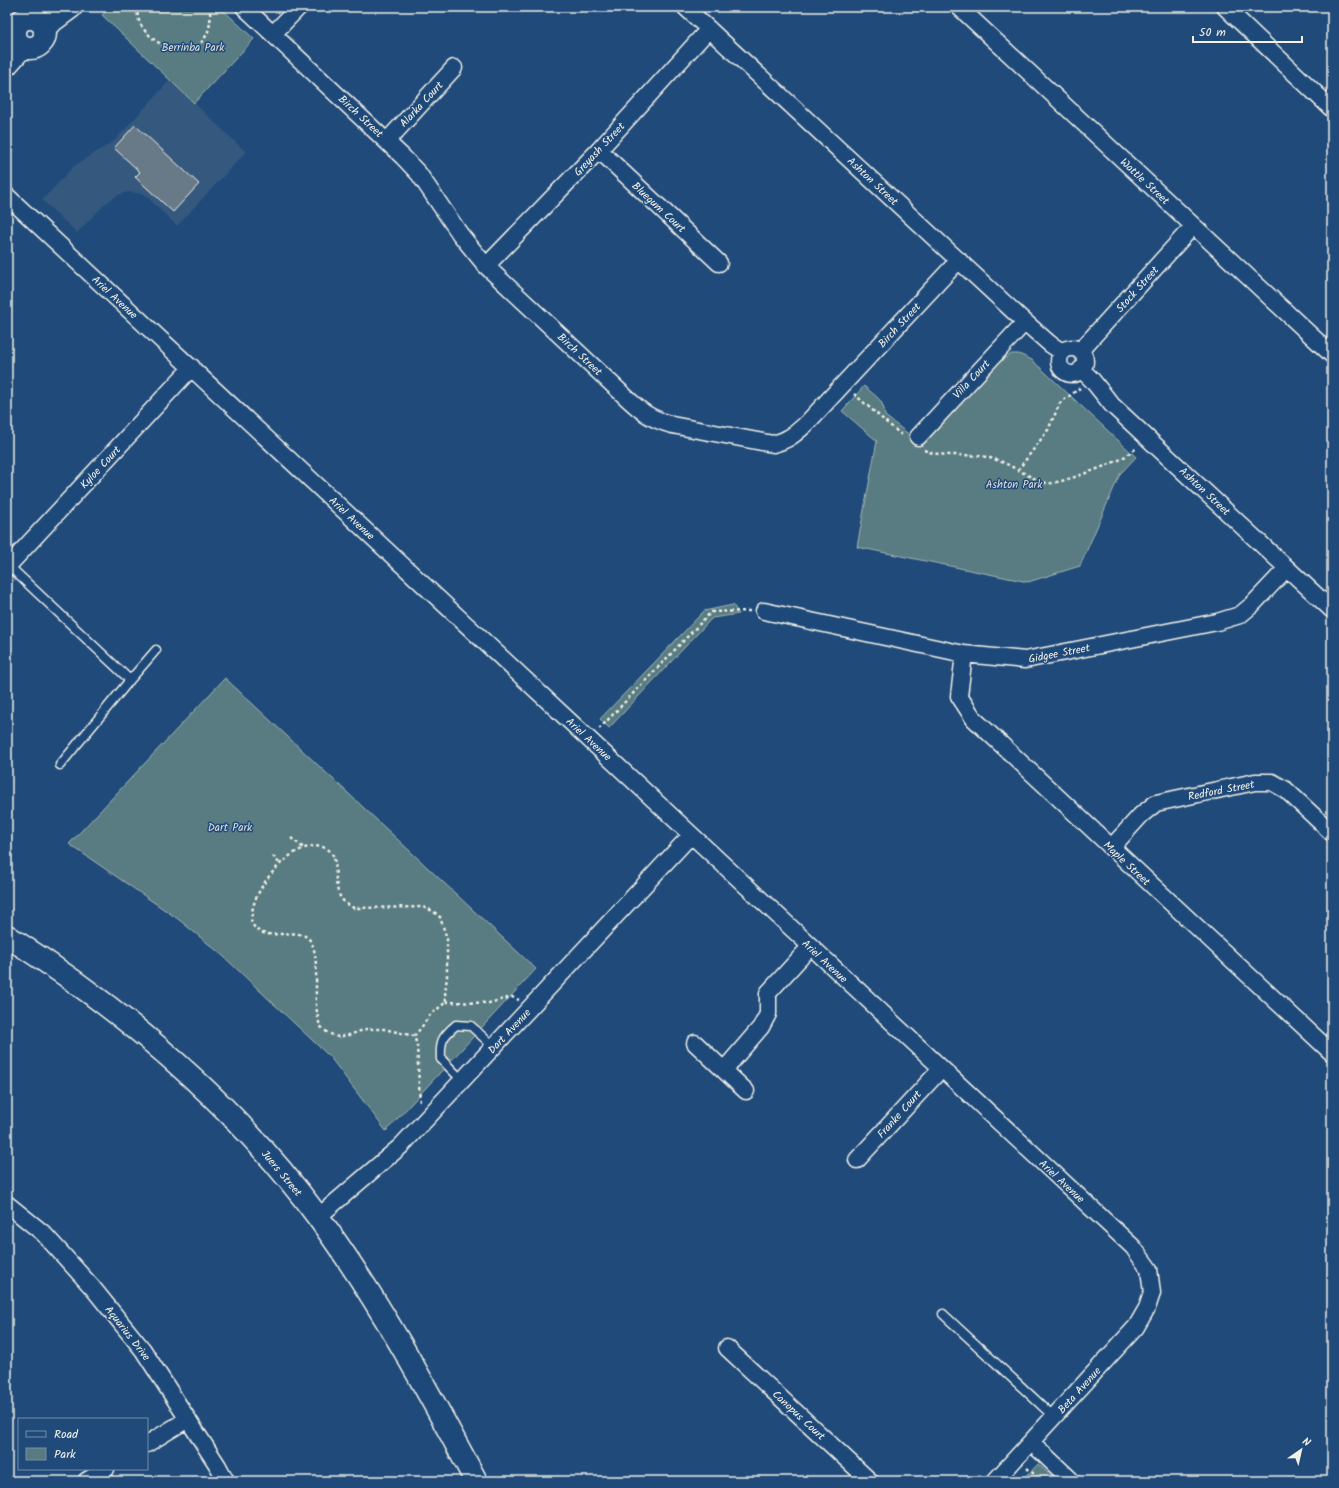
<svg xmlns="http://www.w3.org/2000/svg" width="1339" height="1488" viewBox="0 0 1339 1488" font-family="Kalam,sans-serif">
	<rect width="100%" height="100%" fill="#1f4a7a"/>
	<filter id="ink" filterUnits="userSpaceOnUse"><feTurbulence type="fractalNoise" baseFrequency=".025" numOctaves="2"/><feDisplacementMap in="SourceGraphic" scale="8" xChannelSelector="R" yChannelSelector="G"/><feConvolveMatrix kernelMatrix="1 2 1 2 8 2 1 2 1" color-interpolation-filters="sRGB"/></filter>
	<g filter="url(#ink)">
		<path fill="#35587e" d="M 170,80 L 246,152 L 177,226 L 144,194 L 128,192 L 118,195 L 105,204 L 77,233 L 42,200 L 74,166 L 114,141 Z"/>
		<path fill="#587b81" stroke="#a6b6b4" d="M 110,7 L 220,7 L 254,39 L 194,103 L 102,15 Z
			M 1011,354 L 1019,354 L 1032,360 L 1136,457 L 1120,474 L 1080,566 L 1028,582 L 857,547 L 877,441 L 842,411 L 864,386 C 876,397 884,399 885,416 L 923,445 L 1000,362 Z
			M 733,605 L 739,614 L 712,618 L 609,728 L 600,719 L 704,611 Z
			M 225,678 L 536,969 L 386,1131 L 330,1057 L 222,955 L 178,919 L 69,844 Z
			M 1038,1464 L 1057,1481 L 1022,1481 Z"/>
		<path fill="#687a88" stroke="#f4f1e8" d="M 135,125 L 199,184 L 173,212 L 135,177 L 140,172 L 114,148 Z"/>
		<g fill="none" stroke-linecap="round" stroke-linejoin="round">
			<defs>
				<path id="lane" d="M 9,566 L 130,680 L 156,650
					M 60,765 L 130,680
					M 463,1081 L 441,1059 C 440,1041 442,1037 456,1025 L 471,1026 L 494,1047
					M 943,1314 L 1054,1417"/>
				<path id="street" d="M 244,7 L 403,157 L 419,174 L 460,234 L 486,266 L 629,400 C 644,414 652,419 672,425 L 773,444 C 789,440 795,434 807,423 L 959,260
					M 685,7 L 1025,322 L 1050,344 L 1062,352
					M 959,7 L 1332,355
					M 1225,7 L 1332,109
					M 273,34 L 299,7
					M 387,141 L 454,68
					M 599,150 L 719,263
					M 7,196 C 384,545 756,898 1133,1247 L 1149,1269 L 1152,1293 L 1147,1308 L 1136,1327 L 995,1481
					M 486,266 L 599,150 L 709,29
					M1059 361a13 13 0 1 1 26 0a13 13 0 1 1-26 0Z
					M 1080,351 L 1193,226
					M 1081,369 L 1092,380 L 1112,405 L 1332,610
					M 918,437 L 1025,322
					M 7,567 L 192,367
					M 764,611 L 964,654 L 1025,660 L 1217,622 L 1240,615 L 1252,605 L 1287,568
					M 964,654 L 959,696 L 974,719 L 1332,1053
					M 1111,848 L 1141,815 L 1156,803 L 1255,782 L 1272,782 L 1286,790 L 1332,833
					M 695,1043 L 746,1091
					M 724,1070 L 761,1027 L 768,1014 L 768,993 L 810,947
					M 857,1160 L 941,1069
					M 7,1204 L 43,1233 L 92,1287 L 143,1350 L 218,1466 L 226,1481
					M 318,1217 L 401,1146 L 691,835
					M 727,1348 L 870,1481
					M 1031,1442 L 1072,1481
					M 147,1444 L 188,1419
					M 86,1481 L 106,1469"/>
				<path id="secondary" d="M15 33a15 15 0 1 1 30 0a15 15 0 1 1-30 0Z
					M 44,27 L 71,7
					M 7,64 L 23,46
					M 7,936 C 125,1011 235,1105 318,1217 C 379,1300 428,1391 476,1481"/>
			</defs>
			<use href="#lane" stroke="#f4f1e8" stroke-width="11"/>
			<use href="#street" stroke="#f4f1e8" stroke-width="19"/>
			<use href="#secondary" stroke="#f4f1e8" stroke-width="25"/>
			<path stroke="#f4f1e8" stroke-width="2.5" stroke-dasharray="3 3" stroke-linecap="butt" d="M 138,7 C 138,10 137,13 138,16 C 139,32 167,52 182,51 C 205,50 214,26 209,7
				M 854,394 L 886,422 L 903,436
				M 924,450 C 945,459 968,452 990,458 C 1010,463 1027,477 1046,483 C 1056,486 1108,465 1119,460 C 1125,457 1131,452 1137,448
				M 1018,470 L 1048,430 L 1060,403 L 1080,388
				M 599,729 L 711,612 L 750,611
				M 291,838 L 305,849
				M 273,856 L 280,864
				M 446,1002 L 489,1003 L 512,997 L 519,1000
				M 414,1036 L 421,1028 L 429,1016 L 446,1002 L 445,992 L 447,977 L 447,939 L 440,917 L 433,911 L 423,907 L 354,908 C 321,895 349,853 322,847 C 293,839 253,888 252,914 C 251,917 251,921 252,923 C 262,947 300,922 311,942 C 319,955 315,989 316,1005 C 317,1012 318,1019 320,1026 L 328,1033 L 338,1037 L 349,1035 L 366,1029 L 384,1029 L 414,1036 L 417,1045 L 420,1104
				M 1027,1468 L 1042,1481"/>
			<use href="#lane" stroke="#1f4a7a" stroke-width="8"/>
			<use href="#street" stroke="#1f4a7a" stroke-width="16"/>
			<use href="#secondary" stroke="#1f4a7a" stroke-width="22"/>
		</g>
	</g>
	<g text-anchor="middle" stroke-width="3" stroke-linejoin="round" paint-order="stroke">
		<g font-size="11" fill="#dddfd9" stroke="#1f4a7a">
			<text x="193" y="51">Berrinba Park</text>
			<text x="1014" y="488">Ashton Park</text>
			<text x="230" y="831">Dart Park</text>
		</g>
		<g font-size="11" fill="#f4f1e8" stroke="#1f4a7a">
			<text transform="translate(421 104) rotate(-47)" y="4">Alarka Court</text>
			<text transform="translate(361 116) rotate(43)" y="4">Birch Street</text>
			<text transform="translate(599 149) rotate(-47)" y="4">Greyash Street</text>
			<text transform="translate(873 181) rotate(43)" y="4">Ashton Street</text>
			<text transform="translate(1145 181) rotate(43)" y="4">Wattle Street</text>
			<text transform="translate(659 207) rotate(43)" y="4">Bluegum Court</text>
			<text transform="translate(1137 289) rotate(-48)" y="4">Stock Street</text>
			<text transform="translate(115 297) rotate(43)" y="4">Ariel Avenue</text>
			<text transform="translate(899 325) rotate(-47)" y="4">Birch Street</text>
			<text transform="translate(580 354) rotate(43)" y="4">Birch Street</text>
			<text transform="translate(971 379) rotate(-47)" y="4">Villa Court</text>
			<text transform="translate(100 467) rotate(-47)" y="4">Kyloe Court</text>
			<text transform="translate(1205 491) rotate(43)" y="4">Ashton Street</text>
			<text transform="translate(352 518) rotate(43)" y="4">Ariel Avenue</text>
			<text transform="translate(1059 653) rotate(-11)" y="4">Gidgee Street</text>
			<text transform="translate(589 739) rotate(43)" y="4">Ariel Avenue</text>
			<text transform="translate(1221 790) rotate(-11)" y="4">Redford Street</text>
			<text transform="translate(1127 863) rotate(43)" y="4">Maple Street</text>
			<text transform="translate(825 961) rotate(43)" y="4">Ariel Avenue</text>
			<text transform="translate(509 1031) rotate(-47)" y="4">Dart Avenue</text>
			<text transform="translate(899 1114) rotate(-48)" y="4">Franke Court</text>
			<text transform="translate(282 1173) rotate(50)" y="4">Juers Street</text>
			<text transform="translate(1062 1181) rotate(43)" y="4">Ariel Avenue</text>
			<text transform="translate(128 1333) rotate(52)" y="4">Aquarius Drive</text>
			<text transform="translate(1079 1390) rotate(-48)" y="4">Beta Avenue</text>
			<text transform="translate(799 1415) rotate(43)" y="4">Canopus Court</text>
		</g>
	</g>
	<rect width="1339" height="1488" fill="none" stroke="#1f4a7a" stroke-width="24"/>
	<rect x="12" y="12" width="1315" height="1464" fill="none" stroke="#f4f1e8" stroke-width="1.5" filter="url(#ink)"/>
	<rect x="18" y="1418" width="130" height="52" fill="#1f4a7a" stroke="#748da6"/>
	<rect x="26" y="1431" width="20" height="6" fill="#1f4a7a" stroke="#748da6"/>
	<text x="54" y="1438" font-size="12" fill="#f4f1e8">Road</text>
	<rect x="26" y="1448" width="20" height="12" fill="#587b81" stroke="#748da6"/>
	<text x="54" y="1458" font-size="12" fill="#f4f1e8">Park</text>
	<g transform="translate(1301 1450) rotate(34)" stroke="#1f4a7a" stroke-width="3" paint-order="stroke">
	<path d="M0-3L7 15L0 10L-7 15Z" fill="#f4f1e8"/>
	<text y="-6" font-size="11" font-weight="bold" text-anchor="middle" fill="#f4f1e8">N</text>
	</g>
	<path d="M1193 36v6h109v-6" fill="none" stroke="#f4f1e8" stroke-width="2"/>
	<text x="1199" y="36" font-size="12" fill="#f4f1e8" stroke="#1f4a7a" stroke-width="3" paint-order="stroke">50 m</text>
</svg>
